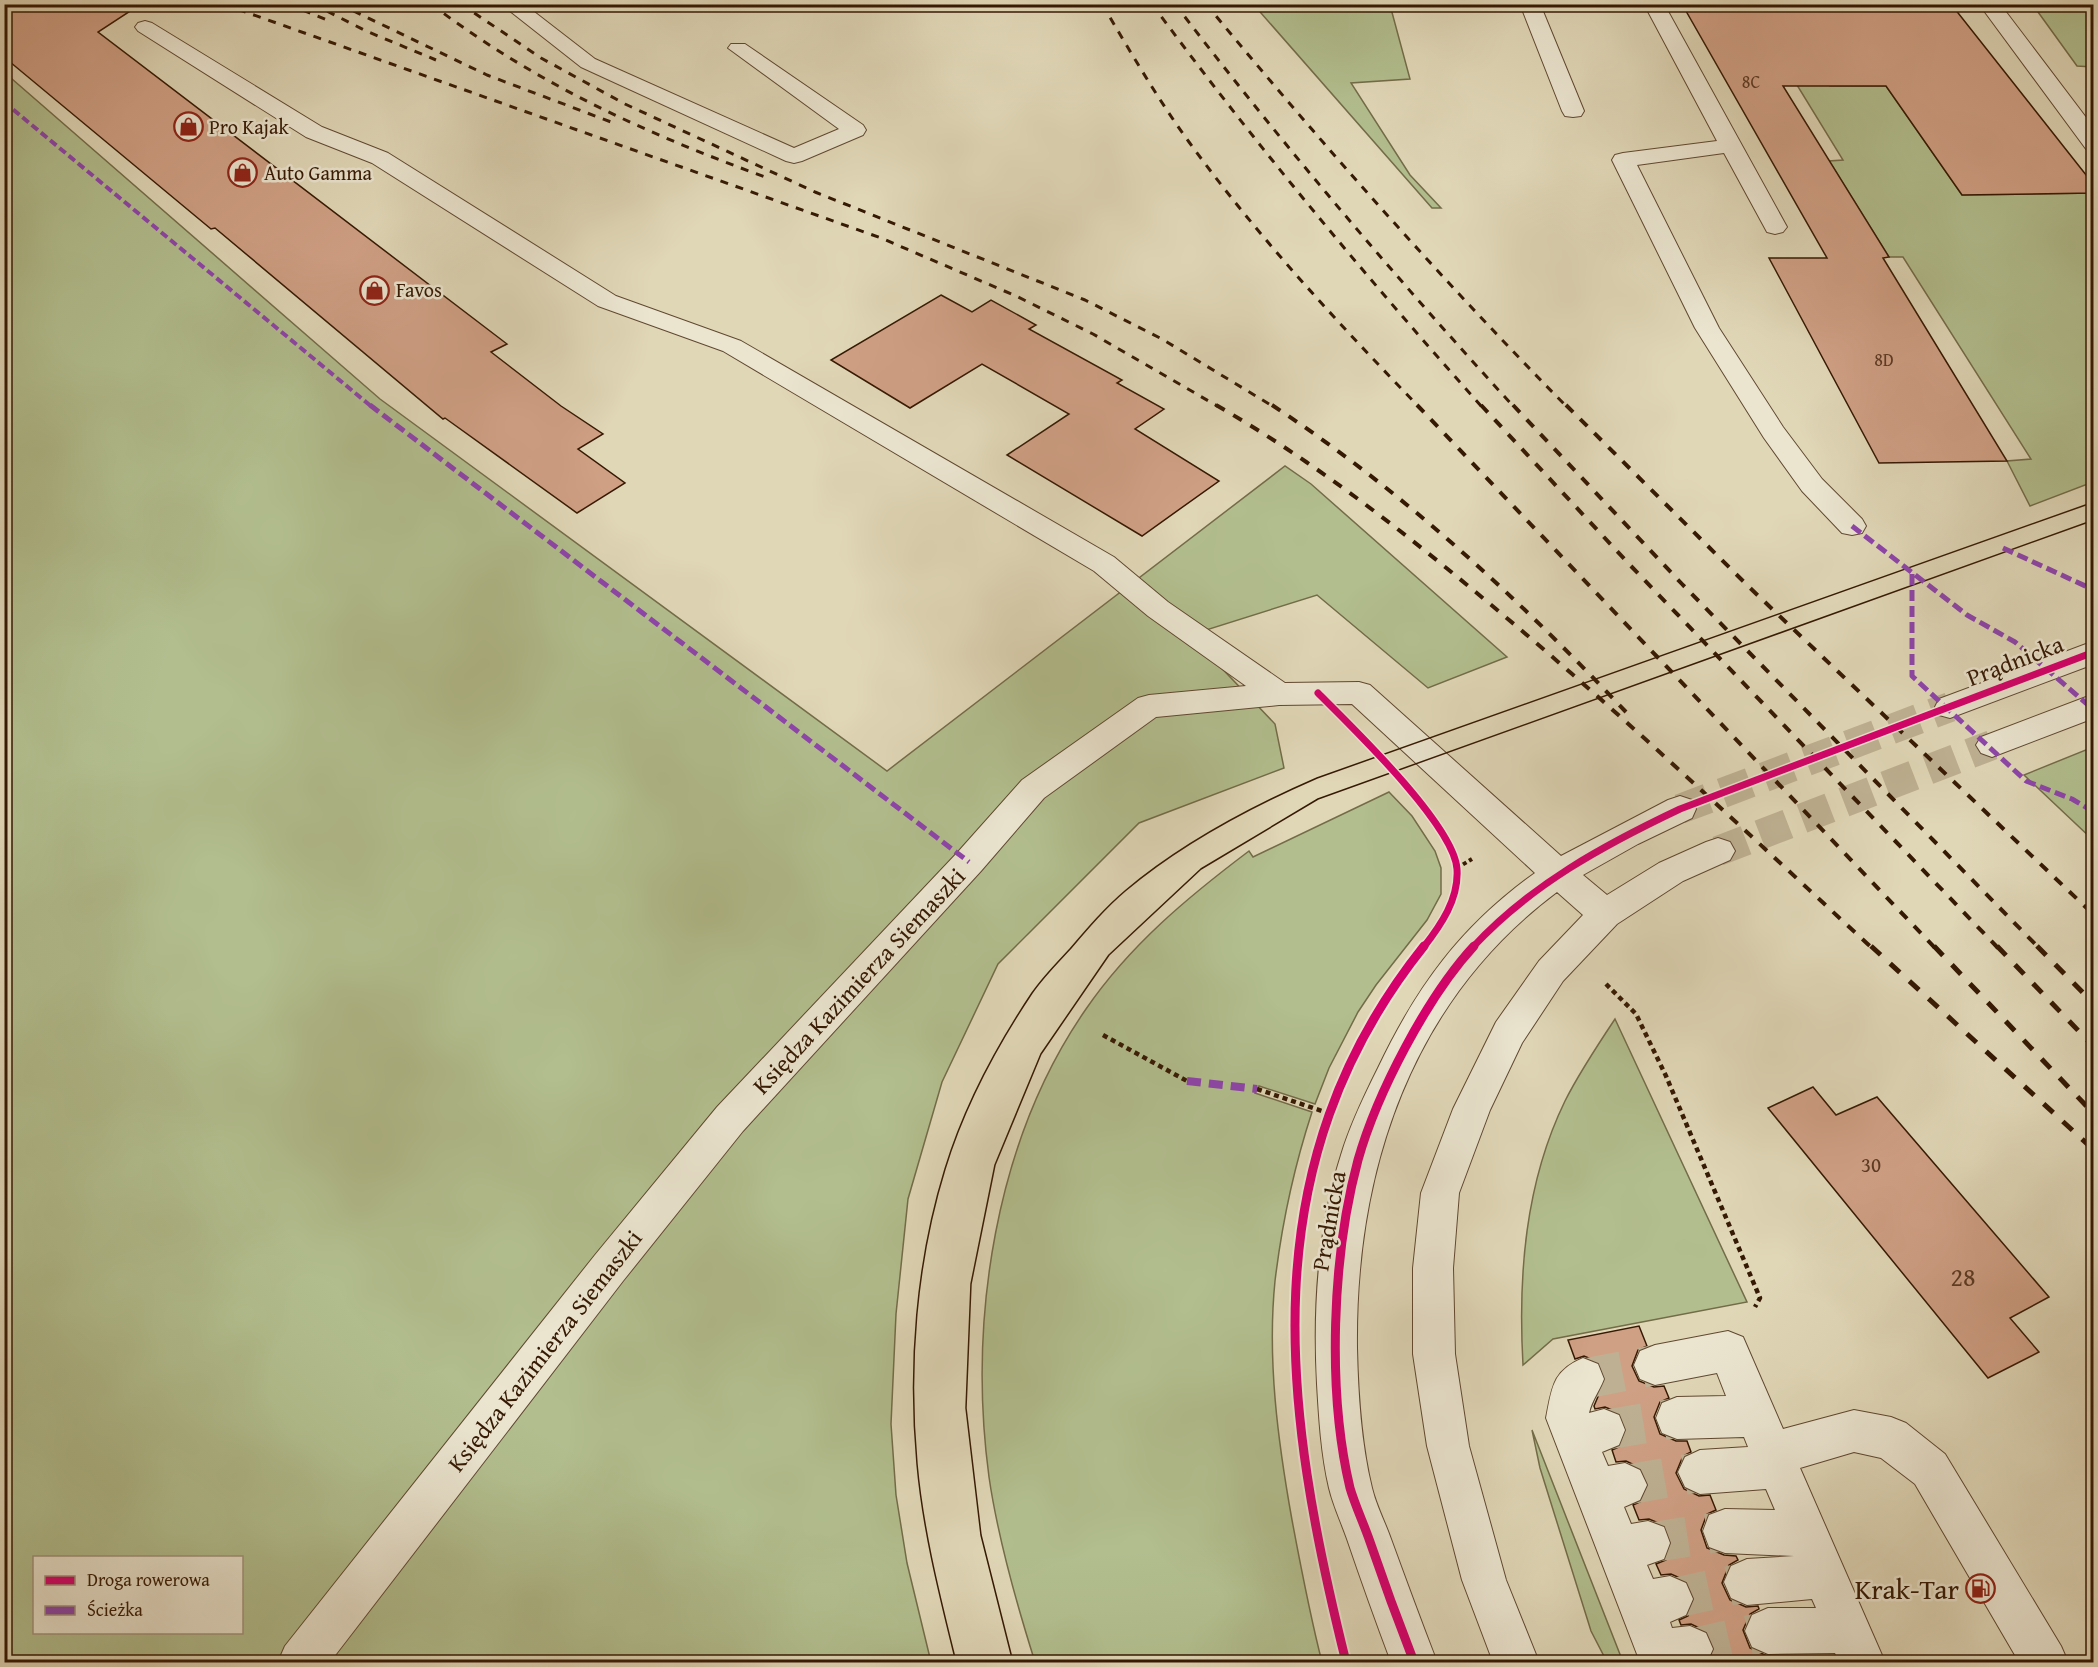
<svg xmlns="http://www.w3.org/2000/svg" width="2098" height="1667" viewBox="0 0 2098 1667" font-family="'Gentium Book Plus',serif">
	<rect width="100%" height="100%" fill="#e0d7b7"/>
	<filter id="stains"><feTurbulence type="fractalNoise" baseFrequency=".00333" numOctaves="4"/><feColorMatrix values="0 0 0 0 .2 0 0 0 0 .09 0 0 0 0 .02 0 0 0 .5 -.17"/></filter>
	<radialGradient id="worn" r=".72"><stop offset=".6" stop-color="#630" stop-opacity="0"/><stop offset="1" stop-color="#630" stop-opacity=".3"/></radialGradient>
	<path fill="#b2be8e" stroke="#746c48" stroke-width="1.5" fill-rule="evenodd" d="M 1254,5 L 1390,5 L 1410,79 L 1351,83 L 1410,175 L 1441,208 L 1432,208 Z
		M 1748,5 L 1778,5 L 1830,86 L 1886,86 L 1962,195 L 2093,193 L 2093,482 L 2030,506 L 2007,461 L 2031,459 L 1903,257 L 1889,257 L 1829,161 L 1843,160 Z
		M 2033,5 L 2093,5 L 2093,67 L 2077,66 Z
		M 4,72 L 380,399 L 887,771 L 1285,466 L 1311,484 L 1507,657 L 1428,688 L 1317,595 L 1190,635 L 1275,724 L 1284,768 L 1139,823 L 998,964 L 942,1082 L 908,1199 L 896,1314 L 891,1424 L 896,1495 L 907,1563 L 931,1662 L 5,1662 ZM 34,1558 L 242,1558 L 242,1632 L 34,1632 Z
		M 2093,747 L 2093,840 L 2024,775 Z
		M 1389,792 L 1412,816 L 1435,851 L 1441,868 L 1441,894 L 1427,920 L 1376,985 L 1358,1012 L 1329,1068 L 1315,1104 L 1259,1086 L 1255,1093 L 1312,1112 C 1294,1167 1282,1223 1275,1281 C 1267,1360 1278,1442 1292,1520 C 1301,1568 1310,1616 1322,1662 L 1035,1662 C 1016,1602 998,1539 989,1477 C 968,1320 995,1140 1086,1009 C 1130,945 1188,897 1249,851 L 1253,857 Z
		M 1615,1019 L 1747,1302 L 1553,1339 L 1523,1365 C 1518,1276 1525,1183 1565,1101 C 1579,1073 1597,1046 1615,1019 Z
		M 1532,1430 L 1623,1662 L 1607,1662 L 1591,1631 L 1540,1468 Z"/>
	<path fill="#d0a085" stroke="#361903" stroke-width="1.5" d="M 4,4 L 141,4 L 98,32 L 507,344 L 491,352 L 561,406 L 603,434 L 578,449 L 625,483 L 577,513 L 445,418 L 443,419 L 215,228 L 211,229 L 4,57 Z
		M 1682,4 L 1951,4 L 2094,185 L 2094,193 L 1962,195 L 1886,86 L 1783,86 L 1889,257 L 1883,258 L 2007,461 L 1879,463 L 1769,258 L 1827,258 Z
		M 941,295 L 972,312 L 991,300 L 1036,325 L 1029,329 L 1122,380 L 1117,383 L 1164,409 L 1135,429 L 1219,481 L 1142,536 L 1007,455 L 1069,414 L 982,364 L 910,408 L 831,360 Z
		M 1813,1087 L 1836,1115 L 1877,1097 L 2049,1297 L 2010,1318 L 2039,1352 L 1988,1378 L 1768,1108 Z
		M 1639,1326 L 1647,1346 L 1638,1350 L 1632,1366 L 1639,1381 L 1654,1387 L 1664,1386 L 1669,1398 L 1660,1402 L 1654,1417 L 1660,1434 L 1676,1441 L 1687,1441 L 1691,1452 L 1683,1456 L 1676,1473 L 1684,1489 L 1699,1496 L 1710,1495 L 1716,1510 L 1707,1514 L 1701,1530 L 1707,1548 L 1724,1555 L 1736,1556 L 1738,1560 L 1729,1565 L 1722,1583 L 1730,1600 L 1746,1607 L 1758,1606 L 1759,1609 L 1750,1614 L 1743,1630 L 1750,1648 L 1767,1656 L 1778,1656 L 1781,1662 L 1709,1662 L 1715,1648 L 1708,1632 L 1691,1624 L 1681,1625 L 1679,1620 L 1688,1616 L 1695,1598 L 1687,1581 L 1671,1574 L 1661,1575 L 1656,1564 L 1666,1560 L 1672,1544 L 1666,1526 L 1649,1519 L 1639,1520 L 1633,1505 L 1642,1501 L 1649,1484 L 1641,1468 L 1626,1461 L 1616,1462 L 1612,1450 L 1621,1446 L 1627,1429 L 1620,1413 L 1605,1407 L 1595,1409 L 1594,1406 L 1606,1378 L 1599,1362 L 1584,1356 L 1575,1359 L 1568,1340 Z"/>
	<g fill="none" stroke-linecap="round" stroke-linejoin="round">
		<path stroke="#beb193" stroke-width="30" stroke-dasharray="30 15" stroke-linecap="butt" d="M 1680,809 L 1950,707
			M 1718,851 L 1992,745"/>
		<path stroke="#beb193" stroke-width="40" stroke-dasharray="40 20" stroke-linecap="butt" d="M 1583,1379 L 1655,1365
			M 1604,1430 L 1677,1418
			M 1625,1485 L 1700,1472
			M 1648,1543 L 1725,1531
			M 1670,1599 L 1747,1582
			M 1690,1649 L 1768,1631"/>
		<defs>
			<path id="minor" d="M 501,4 L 524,4 L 595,59 L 794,148 L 839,129 L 728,48 L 731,44 L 745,44 L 863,125 L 866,130 L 863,135 L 802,161 L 794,163 L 786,161 L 581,67 Z
				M 1520,4 L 1540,4 L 1584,111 L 1581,116 L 1573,117 L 1565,116 L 1562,111 Z
				M 1644,4 L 1664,4 L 1787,227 L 1783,232 L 1775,234 L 1767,232 L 1724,153 L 1637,165 L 1719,328 L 1783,427 L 1822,479 L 1862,519 L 1866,526 L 1862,533 L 1852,535 L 1842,533 L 1802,491 L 1764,438 L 1695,328 L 1612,160 L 1615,155 L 1623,153 L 1717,141 Z
				M 1979,4 L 2000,4 L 2094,128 L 2094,150 L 2086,149 Z
				M 145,21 L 152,23 L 322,127 L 388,153 L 616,296 L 741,341 L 1114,557 L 1168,602 L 1285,683 L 1359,682 L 1370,685 L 1561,856 L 1668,800 L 1680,796 L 1692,800 L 1696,809 L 1692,818 L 1638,844 L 1583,875 L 1607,895 L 1659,863 L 1706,842 L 1718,838 L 1730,842 L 1735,851 L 1730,860 L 1683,881 L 1617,924 L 1563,981 L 1522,1043 L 1490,1110 L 1459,1193 L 1453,1268 L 1455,1354 L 1469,1446 L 1506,1580 L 1539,1662 L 1493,1662 L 1462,1580 L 1427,1446 L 1413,1354 L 1413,1268 L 1421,1193 L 1453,1109 L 1496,1022 L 1539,961 L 1583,915 L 1557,892 C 1411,1001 1355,1170 1357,1348 C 1358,1394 1361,1443 1372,1488 C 1376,1505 1385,1522 1391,1539 C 1406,1580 1421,1621 1437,1662 L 1391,1662 C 1376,1622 1361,1580 1347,1539 C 1341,1522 1333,1505 1329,1488 C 1321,1454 1319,1418 1317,1384 C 1313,1309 1318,1227 1341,1155 C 1350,1125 1364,1096 1378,1068 C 1417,986 1461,926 1535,873 L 1352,704 L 1279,705 L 1156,717 L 1044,798 L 981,871 L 743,1131 L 623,1281 L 330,1662 L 278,1662 L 285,1646 L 595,1255 L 717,1107 L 957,853 L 1022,780 L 1138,698 L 1149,695 L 1246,686 L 1148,616 L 1094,571 L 723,351 L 598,306 L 372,163 L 306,137 L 138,31 L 135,27 L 138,23 Z
				M 2094,641 L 2094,664 L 1950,718 L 1939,715 L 1935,707 L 1939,699 Z
				M 2094,694 L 2094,718 L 1992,757 L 1981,753 L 1976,745 L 1981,737 Z
				M 1728,1331 L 1743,1337 L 1783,1429 L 1854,1410 L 1891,1417 L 1906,1423 L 1945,1454 L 2061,1646 L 2068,1662 L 2019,1662 L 1915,1484 L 1881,1458 L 1854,1452 L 1800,1468 L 1885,1662 L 1839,1662 L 1835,1653 L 1768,1654 L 1752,1647 L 1745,1631 L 1752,1615 L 1768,1608 L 1816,1608 L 1812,1599 L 1747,1605 L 1731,1598 L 1724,1582 L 1731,1566 L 1747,1559 L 1794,1556 L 1725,1553 L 1709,1547 L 1703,1531 L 1709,1515 L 1725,1509 L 1775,1510 L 1766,1489 L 1700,1494 L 1685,1487 L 1678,1472 L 1685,1457 L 1700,1450 L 1748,1447 L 1744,1437 L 1677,1439 L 1662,1433 L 1656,1418 L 1662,1403 L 1677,1397 L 1726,1396 L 1717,1373 L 1655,1385 L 1640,1379 L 1634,1365 L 1640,1351 L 1655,1345 Z
				M 1583,1358 L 1598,1364 L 1604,1379 C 1599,1392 1592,1400 1589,1413 L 1604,1409 L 1619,1415 L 1625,1430 L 1619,1445 L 1602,1452 L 1608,1466 L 1625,1463 L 1640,1470 L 1647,1485 L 1640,1500 L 1624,1507 L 1631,1524 L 1648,1521 L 1664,1527 L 1670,1543 L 1664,1559 L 1647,1565 L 1653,1579 L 1670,1576 L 1686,1583 L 1693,1599 L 1686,1615 L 1670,1622 L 1672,1628 L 1690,1626 L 1706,1633 L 1713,1649 L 1707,1662 L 1640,1662 L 1546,1418 C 1552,1388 1552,1371 1583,1358 Z"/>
		</defs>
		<use href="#minor" stroke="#604830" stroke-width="2"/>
		<path stroke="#361903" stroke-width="4" stroke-dasharray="4 3" stroke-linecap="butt" d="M 1457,868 L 1472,859"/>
		<path stroke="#361903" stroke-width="4.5" stroke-dasharray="5 4" stroke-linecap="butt" d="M 1606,984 L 1636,1014 L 1666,1076 L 1760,1298 L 1755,1307
			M 1103,1035 L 1187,1081
			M 1257,1089 L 1322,1111"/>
		<use href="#minor" fill="#ebe5d0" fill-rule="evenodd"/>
		<path stroke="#361903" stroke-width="1.5" d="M 956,1662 C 940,1597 923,1531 917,1464 C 908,1366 916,1263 945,1169 C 964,1107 996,1047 1032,993 C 1043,977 1057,963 1070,949 C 1088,928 1105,908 1125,891 C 1182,843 1248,808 1317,778 L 2094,502
			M 1013,1662 L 981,1535 L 966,1408 L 971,1284 L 995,1165 L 1041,1054 L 1109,955 L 1201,869 L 1318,799 L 2094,520"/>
		<path stroke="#361903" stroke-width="3" stroke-dasharray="8 8" stroke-linecap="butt" d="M 223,4 L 881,238 L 1016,296 L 1093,334 L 1219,407
			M 288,4 L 332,22
			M 313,4 L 366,31 L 436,60
			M 339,4 L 487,75 L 611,122
			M 431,4 C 537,84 644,133 768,178
			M 461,4 L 541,58 L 625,104 L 815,192 L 1085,300 L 1162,339 L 1274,407
			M 1102,4 C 1130,51 1157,98 1189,142 C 1258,237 1338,323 1419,407
			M 1152,4 C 1255,144 1366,277 1482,407
			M 1175,4 C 1282,144 1395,277 1514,407
			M 1206,4 C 1321,143 1440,278 1567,407"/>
		<path stroke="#361903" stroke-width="4" stroke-dasharray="10 10" stroke-linecap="butt" d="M 1216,405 C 1312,460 1400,529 1484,599 C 1618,710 1744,830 1872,948
			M 1272,405 C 1404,492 1518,598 1626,712
			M 1417,405 L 1935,948
			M 1481,405 L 1629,564 L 1998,948
			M 1513,405 L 1682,584 L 2039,948
			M 1566,405 L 1748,586 L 2094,915"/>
		<path stroke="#361903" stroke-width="5" stroke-dasharray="13 13" stroke-linecap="butt" d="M 1871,946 L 2094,1150
			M 1934,946 L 2094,1114
			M 1997,946 L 2094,1047
			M 2037,946 L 2094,1004"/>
		<path stroke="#8e44ad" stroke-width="4" stroke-dasharray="8 4" stroke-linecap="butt" d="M 4,102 L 372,407"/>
		<path stroke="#8e44ad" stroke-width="5" stroke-dasharray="11 5" stroke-linecap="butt" d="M 370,405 L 969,862
			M 1852,526 L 1967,615 L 2015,642 L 2094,710
			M 2003,548 L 2094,590
			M 1912,574 L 1912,676 L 2026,781 L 2072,799 L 2094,812"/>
		<path stroke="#8e44ad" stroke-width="8" stroke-dasharray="14 8" stroke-linecap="butt" d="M 1187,1081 L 1257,1089"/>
		<defs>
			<path id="cycleway-far1" d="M 1318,693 C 1351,726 1454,825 1457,869 C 1459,899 1441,925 1423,948
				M 1472,948 C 1530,885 1604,845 1680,809 L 2094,652"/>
			<path id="cycleway" d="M 1346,1662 C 1283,1409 1249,1165 1424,946
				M 1414,1662 C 1398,1621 1383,1580 1369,1539 C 1363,1522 1355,1505 1350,1488 C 1327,1391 1332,1256 1358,1160 C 1377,1093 1427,997 1474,946"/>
		</defs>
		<use href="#cycleway-far1" stroke="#ebe5d0" stroke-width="10"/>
		<use href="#cycleway" stroke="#ebe5d0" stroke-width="13"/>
		<use href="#cycleway-far1" stroke="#d6006c" stroke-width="7"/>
		<use href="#cycleway" stroke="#d6006c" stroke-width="9"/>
	</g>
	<defs>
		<symbol id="shop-ring" viewBox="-11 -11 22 22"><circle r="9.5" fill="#ebe5d0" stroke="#8f2418" stroke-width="1.5"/><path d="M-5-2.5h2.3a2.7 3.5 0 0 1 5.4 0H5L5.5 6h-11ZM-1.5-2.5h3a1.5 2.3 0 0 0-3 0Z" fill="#8f2418"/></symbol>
		<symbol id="fuel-ring" viewBox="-11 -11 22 22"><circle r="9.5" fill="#ebe5d0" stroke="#8f2418" stroke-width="1.5"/><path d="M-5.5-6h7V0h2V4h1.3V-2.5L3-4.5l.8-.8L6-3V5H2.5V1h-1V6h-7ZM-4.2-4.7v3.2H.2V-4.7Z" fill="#8f2418"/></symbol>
	</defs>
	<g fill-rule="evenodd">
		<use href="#shop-ring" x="172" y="110" width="33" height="33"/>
		<use href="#shop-ring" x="226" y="156" width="33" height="33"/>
		<use href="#shop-ring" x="358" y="274" width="33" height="33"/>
		<use href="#fuel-ring" x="1964" y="1572" width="33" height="33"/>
	</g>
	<g text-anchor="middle" stroke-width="5" stroke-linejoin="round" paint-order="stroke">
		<g font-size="18" fill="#5c3b24">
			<text x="1751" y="88">8C</text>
			<text x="1884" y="366">8D</text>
		</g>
		<g font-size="20" fill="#361903" stroke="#ebe5d0" text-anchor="start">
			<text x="209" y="134">Pro Kajak</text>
			<text x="264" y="180">Auto Gamma</text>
			<text x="396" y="297">Favos</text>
		</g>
		<g font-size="21" fill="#5c3b24">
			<text x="1871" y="1172">30</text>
		</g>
		<g font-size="24" fill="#361903" stroke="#ebe5d0">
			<text transform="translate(2015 661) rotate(-21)" y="8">Prądnicka</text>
			<text transform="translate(859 981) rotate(-47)" y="8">Księdza Kazimierza Siemaszki</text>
			<text transform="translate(1329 1221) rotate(-80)" y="8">Prądnicka</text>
			<text transform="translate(545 1351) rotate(-52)" y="8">Księdza Kazimierza Siemaszki</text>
		</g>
		<g font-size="26" fill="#5c3b24">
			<text x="1963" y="1286">28</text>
		</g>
		<g font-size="28" fill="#361903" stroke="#ebe5d0" text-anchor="end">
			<text x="1959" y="1599">Krak-Tar</text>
		</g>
	</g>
	<rect width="2098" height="1667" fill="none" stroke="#e0d7b7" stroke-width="24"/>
	<rect x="6" y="6" width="2086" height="1655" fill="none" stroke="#361903" stroke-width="3"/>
	<rect x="12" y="12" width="2074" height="1643" fill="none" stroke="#361903" stroke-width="1.5"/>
	<rect x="33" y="1556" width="210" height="78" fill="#ebe5d0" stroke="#a3937e" stroke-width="1.5"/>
	<rect x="45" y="1576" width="30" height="9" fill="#d6006c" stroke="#a3937e" stroke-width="1.5"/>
	<text x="87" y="1586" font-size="18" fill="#361903">Droga rowerowa</text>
	<rect x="45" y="1606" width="30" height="9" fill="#8e44ad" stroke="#a3937e" stroke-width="1.5"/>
	<text x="87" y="1616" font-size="18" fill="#361903">Ścieżka</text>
	<rect width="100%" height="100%" filter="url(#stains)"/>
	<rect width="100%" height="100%" fill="url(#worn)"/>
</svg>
